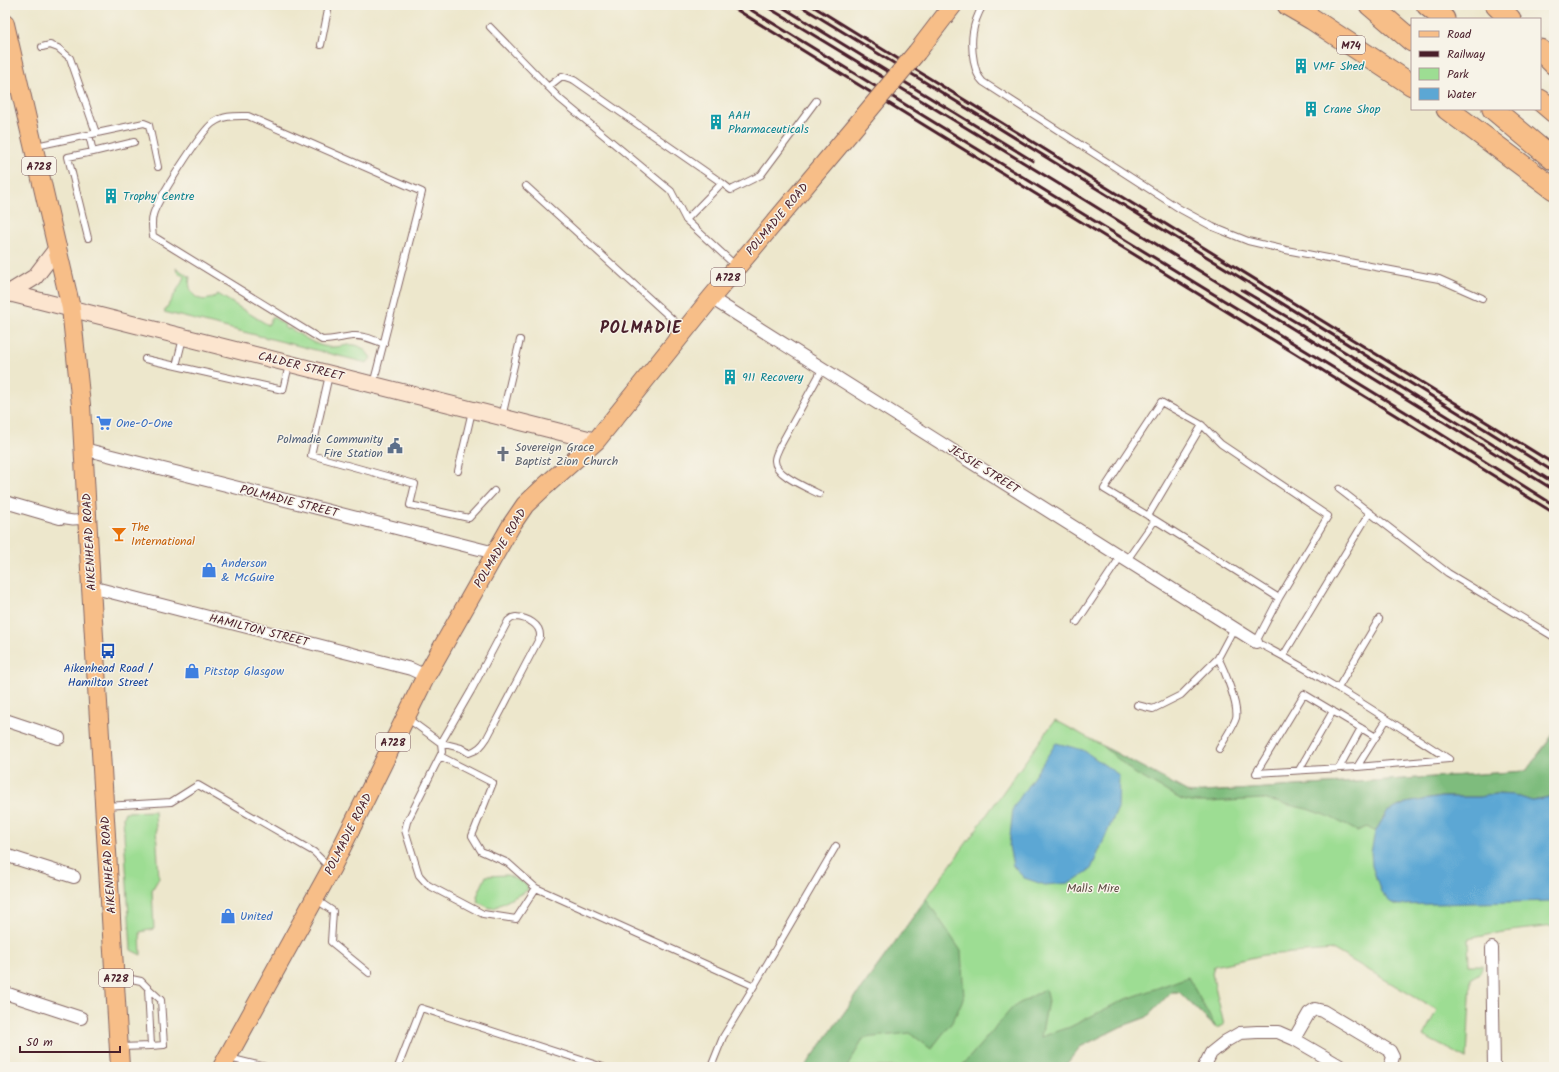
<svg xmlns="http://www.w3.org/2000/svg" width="1559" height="1072" viewBox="0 0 1559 1072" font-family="Kalam,sans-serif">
	<rect width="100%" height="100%" fill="#f7f3e8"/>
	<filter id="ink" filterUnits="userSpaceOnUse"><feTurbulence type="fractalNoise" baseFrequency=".025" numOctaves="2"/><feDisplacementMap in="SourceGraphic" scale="8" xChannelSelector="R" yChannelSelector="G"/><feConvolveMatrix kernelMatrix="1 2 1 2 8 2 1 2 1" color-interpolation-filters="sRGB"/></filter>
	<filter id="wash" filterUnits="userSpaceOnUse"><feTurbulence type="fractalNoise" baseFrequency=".012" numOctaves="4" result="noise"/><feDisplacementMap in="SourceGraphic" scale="16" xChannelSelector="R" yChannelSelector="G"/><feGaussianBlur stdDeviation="0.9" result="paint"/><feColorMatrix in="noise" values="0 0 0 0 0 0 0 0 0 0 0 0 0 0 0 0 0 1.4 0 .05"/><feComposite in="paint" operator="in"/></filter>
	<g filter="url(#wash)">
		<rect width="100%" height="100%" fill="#ede7cc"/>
		<path fill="#9ddd93" stroke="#747e5f" d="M 176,268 L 190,277 C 186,296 203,307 218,294 L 268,325 L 273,317 L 285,325 L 284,327 L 288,330 L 289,328 C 300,334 311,343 323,346 C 345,351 355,334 371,358 L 367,363 L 164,312 L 185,277 L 177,272 Z
			M 1055,720 L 1190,793 L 1526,771 L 1554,733 L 1554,926 L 1503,932 L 1468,939 L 1469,965 L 1483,965 L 1480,973 L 1471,978 L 1467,1059 L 1423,1036 L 1437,1010 L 1334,950 L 1264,955 L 1214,966 L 1212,973 L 1224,1025 L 1216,1028 L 1179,992 L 1171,992 L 1147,1017 L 1120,1027 L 1080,1047 L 1064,1067 L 805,1067 Z
			M 155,811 L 159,878 L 152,890 L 154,929 L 140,932 L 141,955 L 131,950 L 123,817 L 125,812 Z
			M 507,875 L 526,884 L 528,888 L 528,890 L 494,908 L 490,908 L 478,902 L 477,896 L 486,876 Z"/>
		<path fill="#7ebc7d" stroke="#646e54" d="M 1554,733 L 1554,794 L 1550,798 L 1532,801 L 1514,795 L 1496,794 L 1479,797 L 1441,797 L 1406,803 L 1387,812 L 1375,832 L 1367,827 L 1357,831 L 1330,817 L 1307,809 L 1262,799 L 1210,802 L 1192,802 L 1182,800 L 1134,773 L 1103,746 L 1190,793 L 1526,771 Z
			M 926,899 L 961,951 L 964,997 L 953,1021 L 931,1049 L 910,1033 L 864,1038 L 847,1067 L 805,1067 Z
			M 1188,977 L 1216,1028 L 1179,992 L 1171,992 L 1147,1017 L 1120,1027 L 1080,1047 L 1064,1067 L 961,1067 L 1013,1007 L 1045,989 L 1048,1001 L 1041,1037 L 1070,1027 L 1121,1001 Z"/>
		<path fill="#5ca7d4" stroke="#536380" d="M 1056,743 L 1083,750 L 1119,775 L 1118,808 L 1091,869 L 1070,883 L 1045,885 L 1024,878 L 1013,866 L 1009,846 L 1013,808 Z
			M 1496,794 L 1514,795 L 1532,801 L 1550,798 L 1554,794 L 1554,901 L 1398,905 L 1390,902 L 1381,892 L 1372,866 L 1371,852 L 1375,832 L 1387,812 L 1406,803 L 1441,797 L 1479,797 Z"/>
	</g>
	<g filter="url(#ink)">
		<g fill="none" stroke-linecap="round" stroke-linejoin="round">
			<defs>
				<path id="service" d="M 983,5 C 972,24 970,41 974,62 C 976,70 977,76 983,82 L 1180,209 L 1213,227 L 1248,241 L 1286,250 L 1428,277 L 1439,279 L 1482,298
					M 490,27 L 560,99 L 671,191 L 686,220 L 736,266
					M 321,45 L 329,5
					M 42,47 L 50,45 L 58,48 L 70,58 L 96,133
					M 548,87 L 562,76 L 574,80 L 722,183
					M 36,146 L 144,123 L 149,125 L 158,167
					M 93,152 L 134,142
					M 526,186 L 683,329
					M 686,220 L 722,183 L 731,190 L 761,175 L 816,101
					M 88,238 L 68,157 L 93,152 L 89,135
					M 145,359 L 283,390 L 289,365
					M 176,366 L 183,338
					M 329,375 L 311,455 L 415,484 L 410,505 L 469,518 L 494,491
					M 373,384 L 377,369 L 422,192 L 248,116 C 235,116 224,115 213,123 C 202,130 156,202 153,215 C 151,223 152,228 153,236 L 322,340 C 333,340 343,337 353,336 C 364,335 374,340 384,344
					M 502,417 L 520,340
					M 458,471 L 472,411
					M 1339,489 L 1448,573 L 1554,637
					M 819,494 C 808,488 774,475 775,460 C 775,456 778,451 779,448 L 823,368
					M 1148,516 L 1202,425
					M 1127,560 L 1155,520 L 1104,489 L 1161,402 L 1202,425 L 1221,444 L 1328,516 L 1279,598 L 1155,520
					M 1279,598 L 1256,642 C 1323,676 1385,718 1449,759 L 1357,767 L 1387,719
					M 516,617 C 527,618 541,624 540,637 L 487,738 C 482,746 478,750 469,753 L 461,748 L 441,743 L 471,691 L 508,621 L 512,618 Z
					M 1077,622 L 1121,556
					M 1283,656 L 1370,512
					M 1338,688 L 1379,619
					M 1137,705 L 1153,709 L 1181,695 L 1218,658
					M 407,718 L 441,743 L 442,752 L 407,822 L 405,830 L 419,875 L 428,885 L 483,914 L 516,919 L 536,888 L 754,986 L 723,1037 L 711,1067
					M 1219,749 C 1224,740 1233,727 1236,718 C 1239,706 1224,669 1218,658 L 1234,628
					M 440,756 L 493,783 L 472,836 L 481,851 L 508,863 L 536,888
					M 1357,767 L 1256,773 L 1304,694 L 1376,737
					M 1339,768 L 1361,728
					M 1299,770 L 1333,711
					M 106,806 L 171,802 L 198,785 L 314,852 L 329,867
					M 315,899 L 333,911 L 331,942 L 369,973
					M 117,976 L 141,981 L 148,988 L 151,1046 L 120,1047
					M 754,986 L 836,846
					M 148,988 L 161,1000 L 164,1045 L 151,1046
					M 229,1058 L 266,1067
					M 398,1067 L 421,1008 L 603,1067"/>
				<path id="pedestrian" d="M 60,518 L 73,520 L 88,519"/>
				<path id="minor" d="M 711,298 L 1256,642
					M 84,449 L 495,553
					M 5,502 L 60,518
					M 91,587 L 411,669 L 426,676
					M 5,720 L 59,738
					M 5,855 L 74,877
					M 1492,948 L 1494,1067
					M 5,993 L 81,1018
					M 1294,1039 L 1309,1013 L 1315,1009 L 1323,1011 L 1390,1051 L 1393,1057 L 1390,1067
					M 1204,1067 L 1211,1053 L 1226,1041 L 1240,1033 L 1257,1032 L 1278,1032 L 1294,1039 L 1342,1067"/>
				<path id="secondary" d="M 5,292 L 596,441
					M 9,293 L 35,277 L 58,247"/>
				<path id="primary" d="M 5,24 L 71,308 L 81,405 L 91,587 L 120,1067
					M 917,52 L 953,5
					M 222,1067 L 331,869 L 426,676 L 512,524 L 525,505 L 544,487 L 596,441 L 711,298 L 864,116"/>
				<path id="motorway" d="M 1288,5 L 1312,19 L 1412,85
					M 1370,5 L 1412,41
					M 1427,5 L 1444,19
					M 1496,5 L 1510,19
					M 1540,50 L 1554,64
					M 1540,100 L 1554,112
					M 1447,109 L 1554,189
					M 1493,109 L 1554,160"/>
			</defs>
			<use href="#service" stroke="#836563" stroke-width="8"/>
			<use href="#pedestrian" stroke="#836563" stroke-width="11"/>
			<use href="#minor" stroke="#836563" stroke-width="14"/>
			<use href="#secondary" stroke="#836563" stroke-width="18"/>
			<use href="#primary" stroke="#836563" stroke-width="20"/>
			<use href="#motorway" stroke="#836563" stroke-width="23"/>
			<use href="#service" stroke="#fff" stroke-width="6"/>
			<use href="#pedestrian" stroke="#fff" stroke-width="9"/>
			<use href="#minor" stroke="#fff" stroke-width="12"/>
			<use href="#secondary" stroke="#fce5cf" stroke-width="16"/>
			<use href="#primary" stroke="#f7be88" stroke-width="18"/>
			<use href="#motorway" stroke="#f7be88" stroke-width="21"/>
			<path stroke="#4a1f2b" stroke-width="3" d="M 729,5 L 1554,513
				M 743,5 L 1425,424 L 1554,505
				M 764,5 L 1054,181 L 1554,490
				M 779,5 L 1033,161
				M 799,5 L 928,84 L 1554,472
				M 811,5 L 1554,464
				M 1242,290 L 1316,334 L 1554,483"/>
			<defs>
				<path id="primary-bridge" d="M 864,116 L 917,52"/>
			</defs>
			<use href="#primary-bridge" stroke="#836563" stroke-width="20" stroke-linecap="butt"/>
			<use href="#primary-bridge" stroke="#f7be88" stroke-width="18"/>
		</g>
	</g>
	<defs>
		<symbol id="building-bare" viewBox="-9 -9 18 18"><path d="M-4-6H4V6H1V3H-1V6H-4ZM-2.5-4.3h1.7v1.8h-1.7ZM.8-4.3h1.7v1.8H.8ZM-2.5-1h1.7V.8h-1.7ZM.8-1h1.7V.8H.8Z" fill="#0f9aa8" stroke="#f7f3e8" stroke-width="2.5" paint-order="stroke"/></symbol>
		<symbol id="supermarket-bare" viewBox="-9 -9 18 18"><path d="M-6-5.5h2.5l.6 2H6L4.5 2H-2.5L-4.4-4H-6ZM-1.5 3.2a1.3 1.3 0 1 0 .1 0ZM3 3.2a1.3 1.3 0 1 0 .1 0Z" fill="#3f7fe0" stroke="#f7f3e8" stroke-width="2.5" paint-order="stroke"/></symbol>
		<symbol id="civic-bare" viewBox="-9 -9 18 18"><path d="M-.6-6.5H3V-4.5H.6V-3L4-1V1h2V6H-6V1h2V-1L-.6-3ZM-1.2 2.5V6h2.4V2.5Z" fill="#5c6f8a" stroke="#f7f3e8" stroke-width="2.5" paint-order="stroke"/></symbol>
		<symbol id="church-bare" viewBox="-9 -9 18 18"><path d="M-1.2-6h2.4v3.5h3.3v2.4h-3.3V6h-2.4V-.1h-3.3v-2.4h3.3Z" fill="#6b7280" stroke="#f7f3e8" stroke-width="2.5" paint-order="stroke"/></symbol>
		<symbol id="bar-bare" viewBox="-9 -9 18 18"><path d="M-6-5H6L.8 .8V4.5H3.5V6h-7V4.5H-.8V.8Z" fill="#e8710a" stroke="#f7f3e8" stroke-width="2.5" paint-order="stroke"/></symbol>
		<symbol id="shop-bare" viewBox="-9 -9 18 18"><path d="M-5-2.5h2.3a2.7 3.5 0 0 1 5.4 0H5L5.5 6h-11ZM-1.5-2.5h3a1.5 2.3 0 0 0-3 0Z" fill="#3f7fe0" stroke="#f7f3e8" stroke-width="2.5" paint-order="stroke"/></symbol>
		<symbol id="bus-bare" viewBox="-9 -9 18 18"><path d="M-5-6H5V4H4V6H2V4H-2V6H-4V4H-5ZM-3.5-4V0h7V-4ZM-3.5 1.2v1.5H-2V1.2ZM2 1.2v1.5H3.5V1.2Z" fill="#1a4fb4" stroke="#f7f3e8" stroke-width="2.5" paint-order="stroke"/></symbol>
	</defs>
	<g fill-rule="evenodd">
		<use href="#building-bare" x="1290" y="55" width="22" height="22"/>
		<use href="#building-bare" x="1300" y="98" width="22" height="22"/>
		<use href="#building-bare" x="705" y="111" width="22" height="22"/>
		<use href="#building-bare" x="100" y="185" width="22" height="22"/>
		<use href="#building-bare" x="719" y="366" width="22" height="22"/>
		<use href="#supermarket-bare" x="93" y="412" width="22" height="22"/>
		<use href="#civic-bare" x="384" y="435" width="22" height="22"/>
		<use href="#church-bare" x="492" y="443" width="22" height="22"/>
		<use href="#bar-bare" x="108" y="523" width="22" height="22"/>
		<use href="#shop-bare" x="198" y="559" width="22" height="22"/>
		<use href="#bus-bare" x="97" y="640" width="22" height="22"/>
		<use href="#shop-bare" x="181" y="660" width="22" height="22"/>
		<use href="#shop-bare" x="217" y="905" width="22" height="22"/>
	</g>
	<g text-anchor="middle" stroke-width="3" stroke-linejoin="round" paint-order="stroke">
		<g fill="#f7f3e8" stroke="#7e5f64" stroke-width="1">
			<rect x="1337" y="36" width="28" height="18" rx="3"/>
			<rect x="22" y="157" width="34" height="18" rx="3"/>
			<rect x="711" y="268" width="34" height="18" rx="3"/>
			<rect x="376" y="733" width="34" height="18" rx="3"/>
			<rect x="99" y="969" width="34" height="18" rx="3"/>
		</g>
		<g font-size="11" font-weight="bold" fill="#4a1f2b">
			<text x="1351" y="49">M74</text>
			<text x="39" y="170">A728</text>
			<text x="728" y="281">A728</text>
			<text x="393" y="746">A728</text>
			<text x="116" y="982">A728</text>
		</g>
		<g font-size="12" fill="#0d838f" stroke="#f7f3e8" text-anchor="start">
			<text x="1313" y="70">VMF Shed</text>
			<text x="1323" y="113">Crane Shop</text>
			<text x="728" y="119">AAH<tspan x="728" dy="14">Pharmaceuticals</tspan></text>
			<text x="123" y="200">Trophy Centre</text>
			<text x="742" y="381">911 Recovery</text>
		</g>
		<g font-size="12" fill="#4a1f2b" stroke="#f7f3e8">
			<text transform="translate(777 219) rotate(-50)" y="4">POLMADIE ROAD</text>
			<text transform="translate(301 366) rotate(14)" y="4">CALDER STREET</text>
			<text transform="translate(984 469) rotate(32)" y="4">JESSIE STREET</text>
			<text transform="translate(289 501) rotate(14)" y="4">POLMADIE STREET</text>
			<text transform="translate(89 542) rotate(-93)" y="4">AIKENHEAD ROAD</text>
			<text transform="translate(500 548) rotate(-59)" y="4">POLMADIE ROAD</text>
			<text transform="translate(259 630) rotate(14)" y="4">HAMILTON STREET</text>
			<text transform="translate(348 834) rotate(-63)" y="4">POLMADIE ROAD</text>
			<text transform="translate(108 865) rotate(-94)" y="4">AIKENHEAD ROAD</text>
		</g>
		<g font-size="12" fill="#366cbe" stroke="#f7f3e8" text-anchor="start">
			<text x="116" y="427">One-O-One</text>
			<text x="221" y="567">Anderson<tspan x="221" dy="14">&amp; McGuire</tspan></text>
			<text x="204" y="675">Pitstop Glasgow</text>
			<text x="240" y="920">United</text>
		</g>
		<g font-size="12" fill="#4e5e75" stroke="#f7f3e8" text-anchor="end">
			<text x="383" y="443">Polmadie Community<tspan x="383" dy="14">Fire Station</tspan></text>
		</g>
		<g font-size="12" fill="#5b616d" stroke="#f7f3e8" text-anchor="start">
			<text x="515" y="451">Sovereign Grace<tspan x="515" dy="14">Baptist Zion Church</tspan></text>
		</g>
		<g font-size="12" fill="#c56008" stroke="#f7f3e8" text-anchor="start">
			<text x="131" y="531">The<tspan x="131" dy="14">International</tspan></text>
		</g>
		<g font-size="12" fill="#164399" stroke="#f7f3e8">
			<text x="108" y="672">Aikenhead Road /<tspan x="108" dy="14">Hamilton Street</tspan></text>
		</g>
		<g font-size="12" fill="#5f4e45" stroke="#f7f3e8">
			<text x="1093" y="892">Malls Mire</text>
		</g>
		<g font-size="16" font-weight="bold" letter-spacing="1" fill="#4a1f2b" stroke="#f7f3e8">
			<text x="641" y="333">POLMADIE</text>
		</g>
	</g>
	<rect width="1559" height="1072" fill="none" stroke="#f7f3e8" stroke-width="20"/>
	<rect x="1411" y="18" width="130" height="92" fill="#f7f3e8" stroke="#b29e9c"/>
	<rect x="1419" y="31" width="20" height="6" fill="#f7be88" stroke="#b29e9c"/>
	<text x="1447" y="38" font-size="12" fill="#4a1f2b">Road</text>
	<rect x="1419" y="51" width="20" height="6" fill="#4a1f2b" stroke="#b29e9c"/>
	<text x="1447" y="58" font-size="12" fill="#4a1f2b">Railway</text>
	<rect x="1419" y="68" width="20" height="12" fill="#9ddd93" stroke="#b29e9c"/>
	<text x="1447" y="78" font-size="12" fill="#4a1f2b">Park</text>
	<rect x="1419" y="88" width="20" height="12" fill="#5ca7d4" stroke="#b29e9c"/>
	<text x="1447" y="98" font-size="12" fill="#4a1f2b">Water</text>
	<path d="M20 1046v6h100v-6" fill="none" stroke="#4a1f2b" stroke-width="2"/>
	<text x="26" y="1046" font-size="12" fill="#4a1f2b" stroke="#f7f3e8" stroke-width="3" paint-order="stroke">50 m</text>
</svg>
